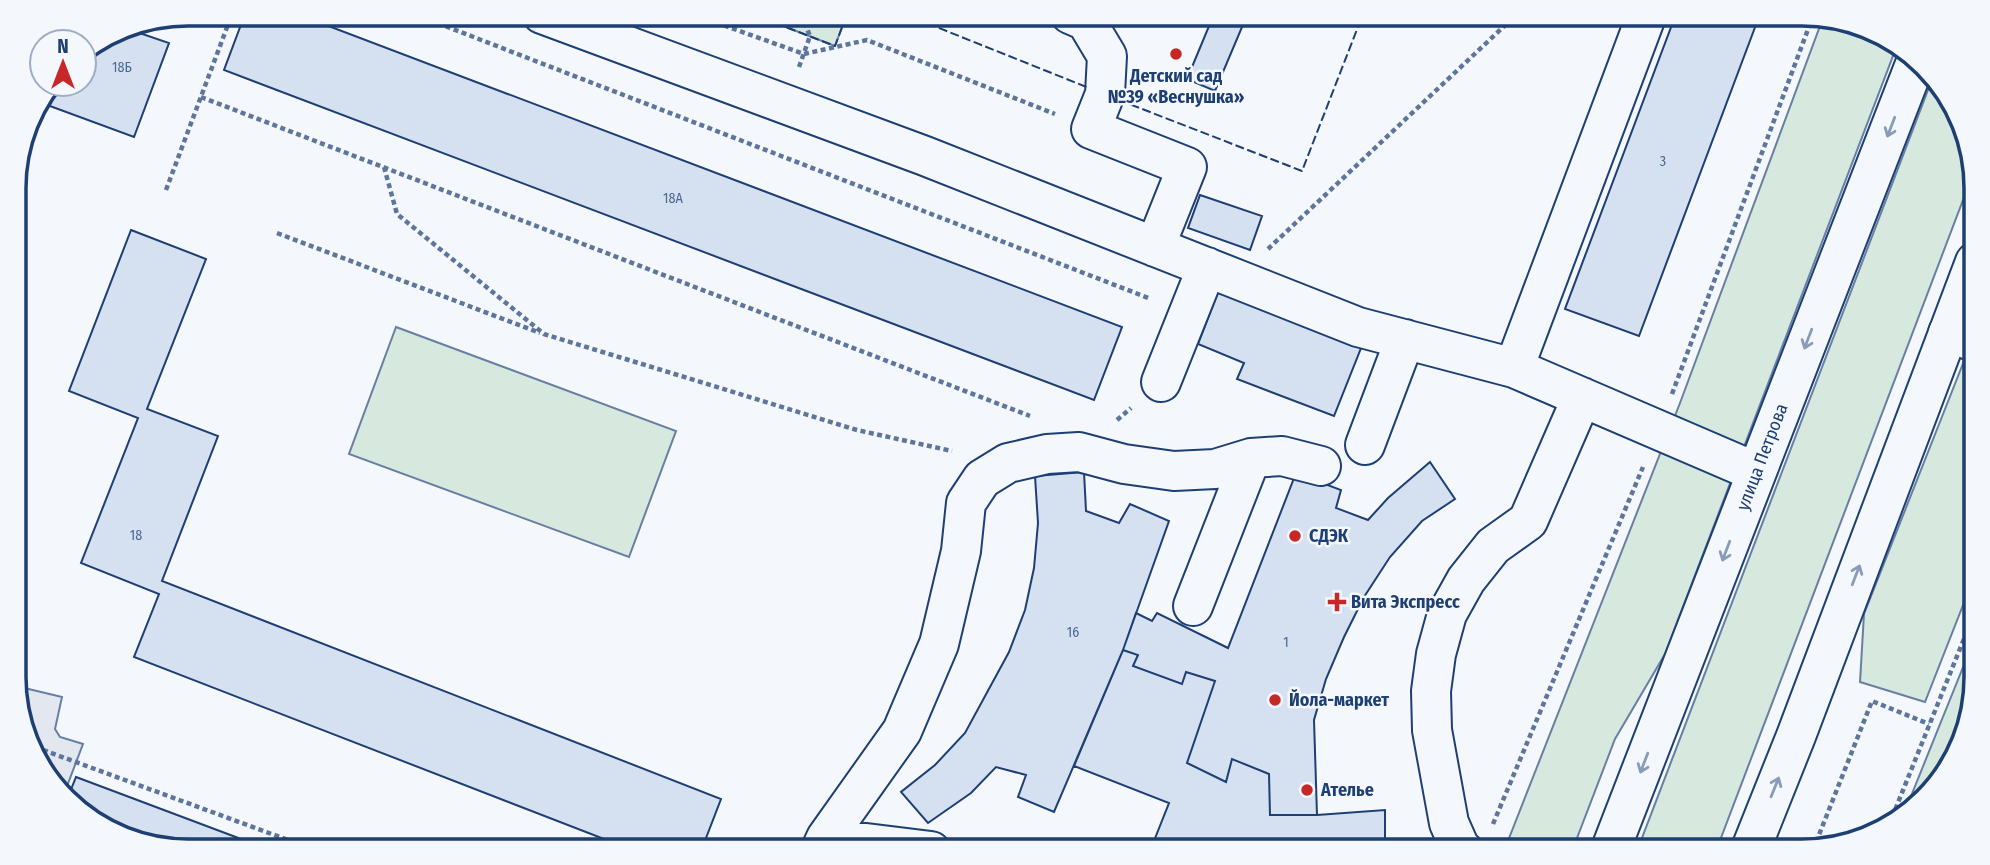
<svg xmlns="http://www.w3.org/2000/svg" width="1990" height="865" viewBox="0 0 1990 865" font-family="'Fira Sans Condensed',sans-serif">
	<rect width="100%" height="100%" fill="#f4f7fb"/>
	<path fill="#d7e8df" stroke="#687fa3" stroke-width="2" d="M 752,14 L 847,14 L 835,46 Z
		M 1823,18 L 1868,27 L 1896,48 L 1665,654 L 1615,739 L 1572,851 L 1504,851 L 1680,403 Z
		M 1933,77 L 1940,82 L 1974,166 L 1974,171 L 1716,851 L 1637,851 Z
		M 396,327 L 676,431 L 629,557 L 349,454 Z
		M 1966,356 L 1975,360 L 1976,572 L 1925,702 L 1860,682 L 1864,614 Z
		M 1976,635 L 1976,677 L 1963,743 L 1903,816 Z"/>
	<path fill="#e3e8f0" stroke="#687fa3" stroke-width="2" d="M 16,686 L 62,697 L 55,729 L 60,737 L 83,744 L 64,794 L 50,783 L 16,699 Z"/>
	<path fill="#d5e0f0" stroke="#1d3f73" stroke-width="2" d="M 245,14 L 297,14 L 1122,327 L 1094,400 L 224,70 Z
		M 1214,14 L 1231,14 L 1245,20 L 1215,91 L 1187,79 Z
		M 1676,14 L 1760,14 L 1639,336 L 1565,309 Z
		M 122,27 L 169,43 L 134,137 L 39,102 L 53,84 L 84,84 L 84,51 Z
		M 1200,195 L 1262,216 L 1250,250 L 1188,228 Z
		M 131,230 L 206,259 L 147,409 L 218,436 L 162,581 L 721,799 L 701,851 L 635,851 L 134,657 L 159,594 L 81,563 L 138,418 L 69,391 Z
		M 1220,287 L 1363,343 L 1334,416 L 1237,379 L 1244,363 L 1198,344 Z
		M 1430,462 L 1455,499 L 1422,521 L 1390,557 L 1364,597 L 1344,637 L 1326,679 L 1314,720 L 1317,815 L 1270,815 L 1269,774 L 1232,759 L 1226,782 L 1187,763 L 1215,681 L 1186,672 L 1182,684 L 1133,666 L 1138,655 L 1123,650 L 1136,613 L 1152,621 L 1157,613 L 1228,648 L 1296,473 L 1341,490 L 1336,508 L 1368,520 L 1388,498 Z
		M 1084,472 L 1086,511 L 1119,523 L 1130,504 L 1169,521 L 1123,650 L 1054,812 L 1018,797 L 1026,775 L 996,767 L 971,793 L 928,823 L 901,792 L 935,765 L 965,733 L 1009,652 L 1025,610 L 1034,568 L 1038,523 L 1035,476 Z
		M 1123,650 L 1138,655 L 1133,666 L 1182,684 L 1186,672 L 1215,681 L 1187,763 L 1226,782 L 1232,759 L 1269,774 L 1270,815 L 1317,815 L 1385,810 L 1385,841 L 1410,843 L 1410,851 L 1150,851 L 1169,803 L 1074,766 Z
		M 76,777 L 273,851 L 189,851 L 122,838 L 68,797 Z"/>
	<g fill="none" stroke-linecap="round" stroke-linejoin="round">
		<defs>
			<path id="minor" d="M 542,14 L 925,156 L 1358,327 L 1514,368 L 1756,472
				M 1070,14 L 1086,21 L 1107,56 L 1105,94 L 1091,129 L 1187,167 L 1155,247
				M 1948,333 L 1975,342
				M 1514,368 L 1647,14
				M 1161,382 L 1207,267
				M 1365,445 L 1405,339
				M 1193,606 L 1251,458
				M 826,838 L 931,851
				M 820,851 L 826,838 L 902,731 L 939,644 L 961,551 L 966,503 L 982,479 L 1008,463 L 1047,454 L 1079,452 L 1124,464 L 1174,471 L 1215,469 L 1251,458 L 1282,456 L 1321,466
				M 1464,851 L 1460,848 L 1449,823 L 1432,730 L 1431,691 L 1436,654 L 1447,614 L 1466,580 L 1493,546 L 1528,521 L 1582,397"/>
			<path id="major" d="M 1610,851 L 1915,64
				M 1750,851 L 1796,736 L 1975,262"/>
		</defs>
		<use href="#minor" stroke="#1d3f73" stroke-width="42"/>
		<use href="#major" stroke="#1d3f73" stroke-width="42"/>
		<path stroke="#5e769c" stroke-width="4.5" stroke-dasharray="5 3.5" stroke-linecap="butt" d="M 414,14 L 1151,299
			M 692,14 L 804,54 L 867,40 L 1055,114
			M 799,67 L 810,36 L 801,14
			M 201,97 L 1030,416
			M 384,167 L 397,214 L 544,334 L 857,430 L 952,451
			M 166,190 L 232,14
			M 277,233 L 540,333
			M 1268,249 L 1517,14
			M 1672,394 L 1813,16
			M 1117,420 L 1131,408
			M 35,747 L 318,851
			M 1493,824 L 1643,467
			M 1889,825 L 1976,609
			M 1813,850 L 1872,701 L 1929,724"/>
		<use href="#minor" stroke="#f4f7fb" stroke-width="38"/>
		<use href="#major" stroke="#f4f7fb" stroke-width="38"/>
		<path stroke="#1d3f73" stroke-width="2" stroke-dasharray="9 3.5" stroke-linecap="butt" d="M 752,14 L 835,46 L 847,14
			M 904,14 L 1089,88
			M 1119,100 L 1302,171 L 1363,14"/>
	</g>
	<defs><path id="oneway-shaft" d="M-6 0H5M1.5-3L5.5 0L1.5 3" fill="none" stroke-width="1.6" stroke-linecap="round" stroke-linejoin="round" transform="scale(1.75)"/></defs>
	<g stroke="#889bb7">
		<use href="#oneway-shaft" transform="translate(1891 127) rotate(111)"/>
		<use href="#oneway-shaft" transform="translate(1808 339) rotate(111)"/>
		<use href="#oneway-shaft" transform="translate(1726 551) rotate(111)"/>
		<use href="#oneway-shaft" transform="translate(1856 575) rotate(-69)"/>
		<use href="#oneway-shaft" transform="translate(1644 763) rotate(111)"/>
		<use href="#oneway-shaft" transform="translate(1775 787) rotate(-68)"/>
	</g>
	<g fill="#c62828" stroke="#f4f7fb" stroke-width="2.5">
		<circle cx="1176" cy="54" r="7"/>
		<circle cx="1295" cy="536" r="7"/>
		<path d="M1333.5 591.5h7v7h7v7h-7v7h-7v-7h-7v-7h7z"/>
		<circle cx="1275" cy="700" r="7"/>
		<circle cx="1307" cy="790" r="7"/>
	</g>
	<g text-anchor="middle" stroke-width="5" stroke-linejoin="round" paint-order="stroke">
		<g font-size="14" fill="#4b6792">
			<text x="122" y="72">18Б</text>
			<text x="1663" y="166">3</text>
			<text x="673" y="203">18А</text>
			<text x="136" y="540">18</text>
			<text x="1073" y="637">16</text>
			<text x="1286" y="647">1</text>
		</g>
		<g font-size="18" font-weight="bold" fill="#1d3f73" stroke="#f4f7fb" text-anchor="start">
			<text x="1176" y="82" text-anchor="middle">Детский сад<tspan x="1176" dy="21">№39 «Веснушка»</tspan></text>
			<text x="1309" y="542">СДЭК</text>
			<text x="1351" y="608">Вита Экспресс</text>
			<text x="1289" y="706">Йола-маркет</text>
			<text x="1321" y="796">Ателье</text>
		</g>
		<g font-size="18" fill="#1d3f73" stroke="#f4f7fb">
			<text transform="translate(1762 457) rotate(-69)" y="6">улица Петрова</text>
		</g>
	</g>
	<path d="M0 0H1990V865H0ZM188 26H1802A162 162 0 0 1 1964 188V677A162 162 0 0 1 1802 839H188A162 162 0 0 1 26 677V188A162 162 0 0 1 188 26Z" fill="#f4f7fb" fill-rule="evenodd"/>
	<path fill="none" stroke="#1d3f73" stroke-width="3.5" d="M188 26H1802A162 162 0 0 1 1964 188V677A162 162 0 0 1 1802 839H188A162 162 0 0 1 26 677V188A162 162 0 0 1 188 26Z"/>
	<g transform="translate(63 63)"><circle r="33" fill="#f4f7fb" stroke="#9eadc5" stroke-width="2"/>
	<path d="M0-5L12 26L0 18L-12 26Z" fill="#c62828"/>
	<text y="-10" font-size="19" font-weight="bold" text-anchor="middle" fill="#1d3f73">N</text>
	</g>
</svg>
